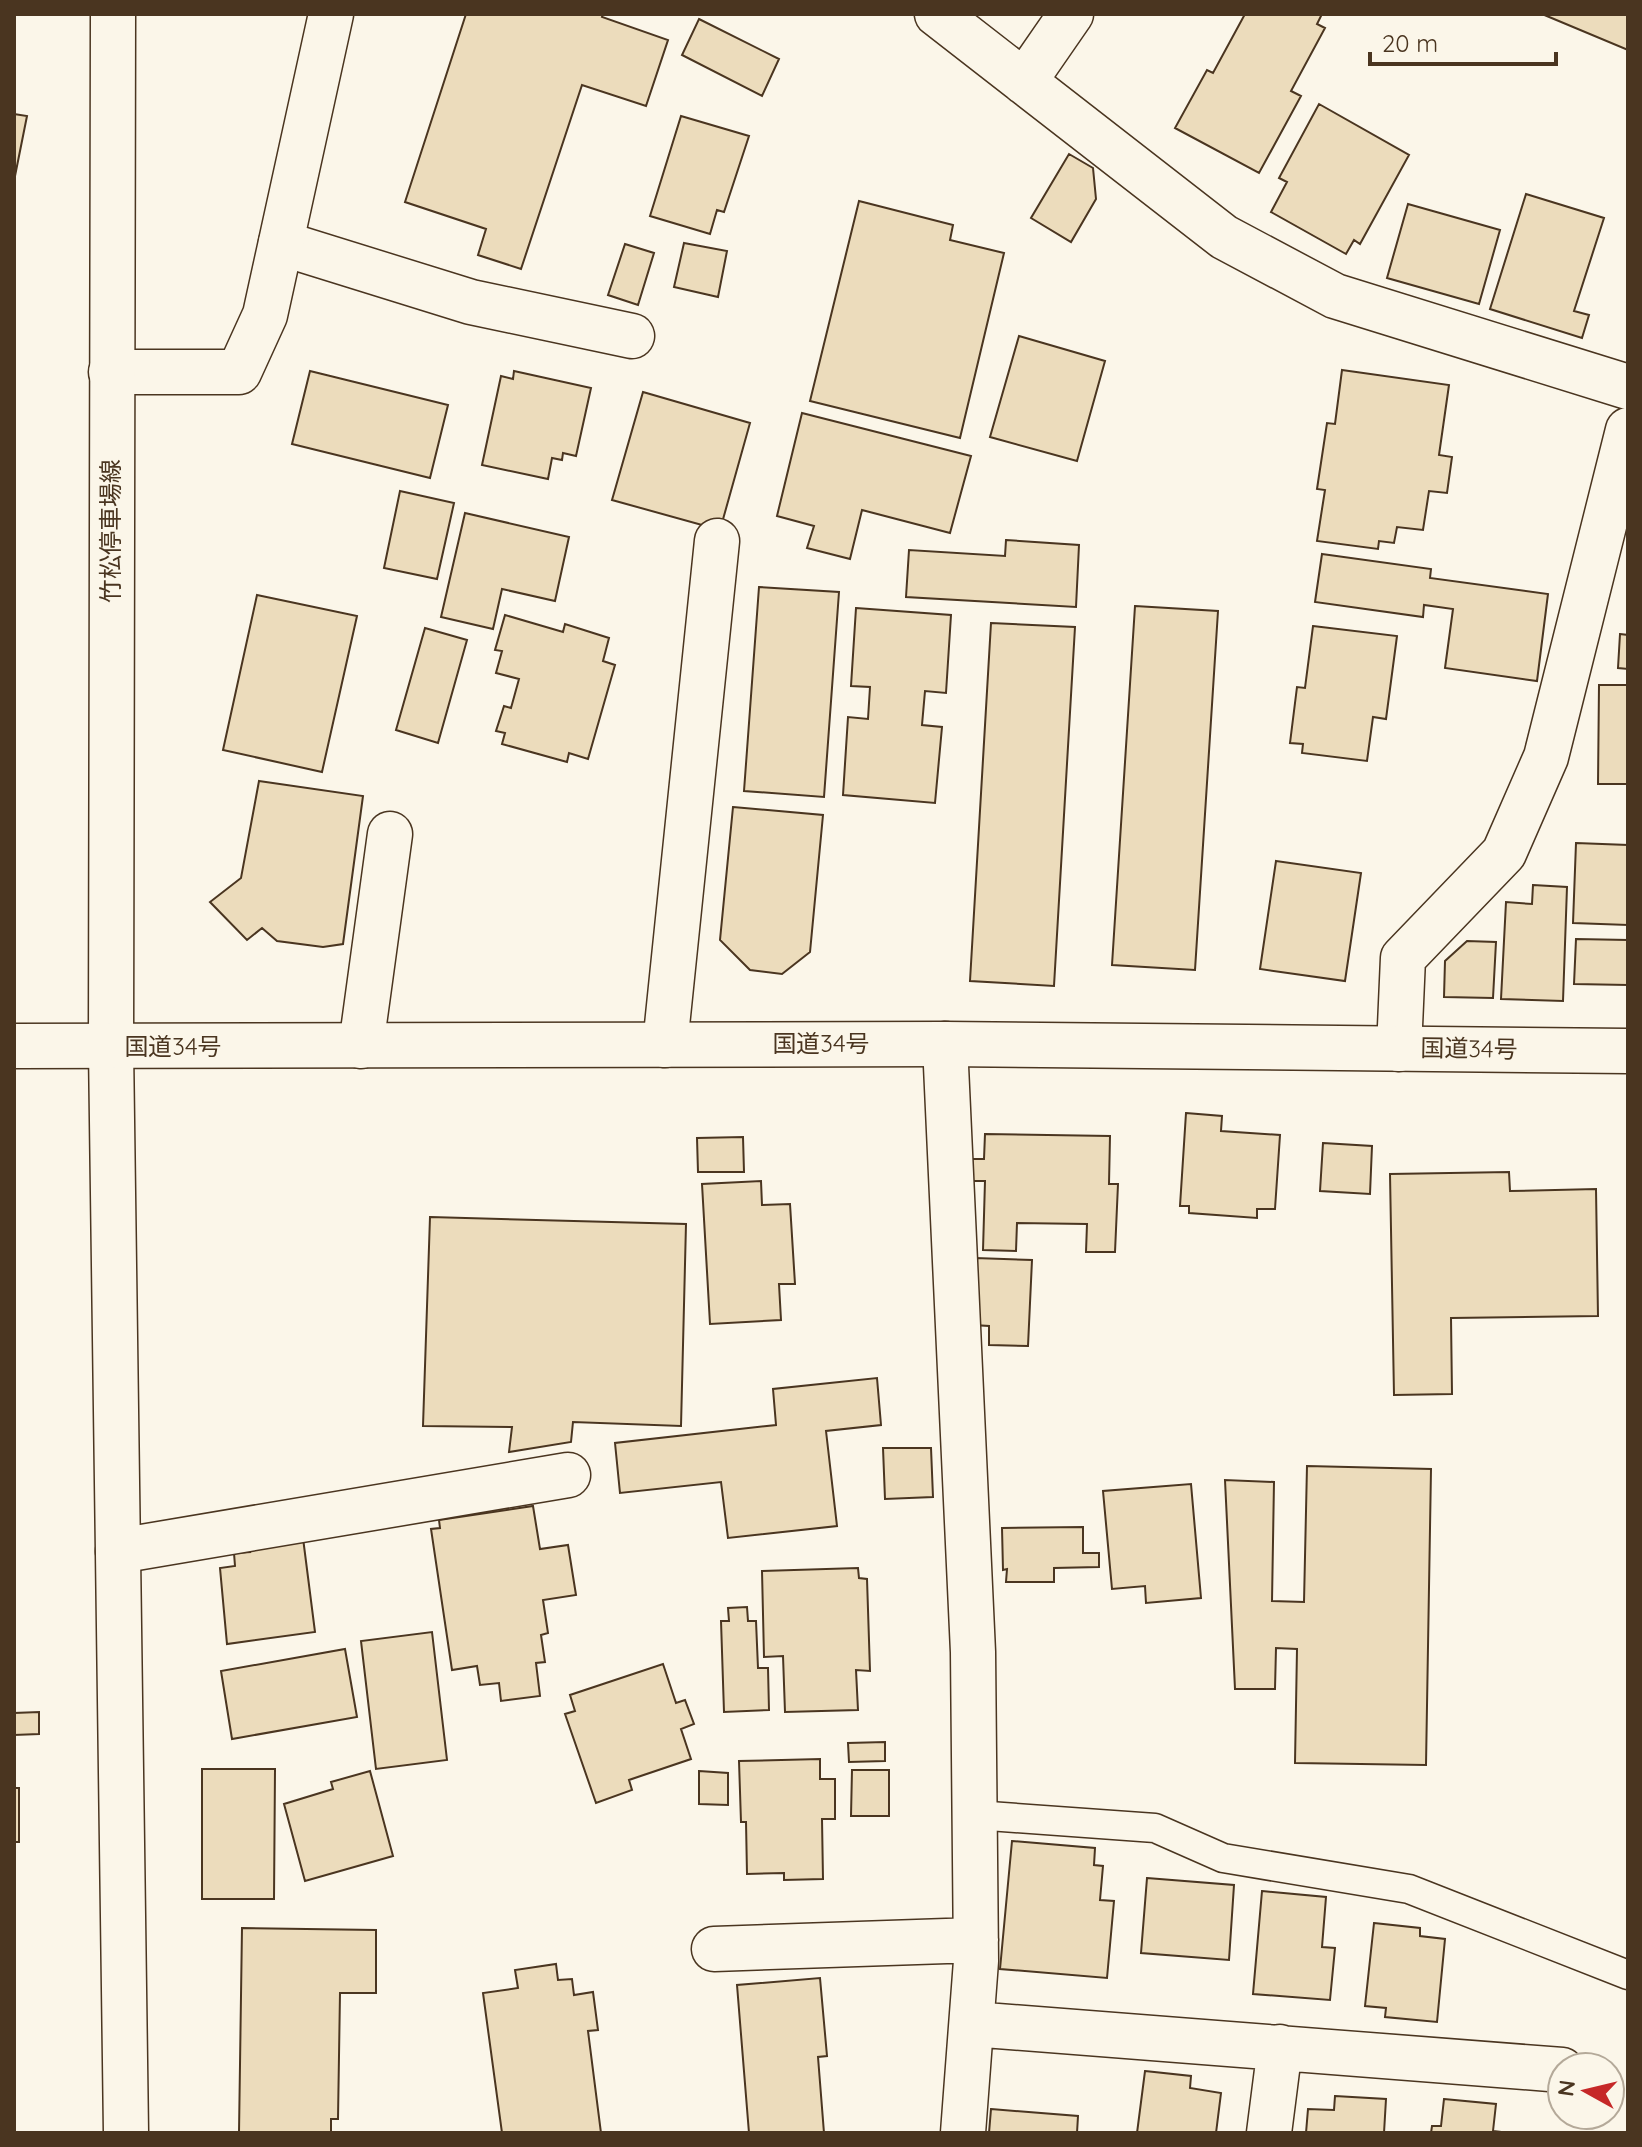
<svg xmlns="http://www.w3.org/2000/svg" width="1642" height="2147" viewBox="0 0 1642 2147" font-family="Quicksand,'Noto Sans JP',sans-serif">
	<rect width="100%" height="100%" fill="#fbf6e9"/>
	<path fill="#ecdcbc" stroke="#4a3520" stroke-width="2" d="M 466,14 L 603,14 L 602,17 L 668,40 L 646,106 L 582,85 L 521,269 L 478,255 L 486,229 L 405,202 Z
		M 1245,14 L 1322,14 L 1317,24 L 1325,28 L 1291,91 L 1301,96 L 1259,173 L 1175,128 L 1207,70 L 1213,73 Z
		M 1542,14 L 1628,14 L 1628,50 Z
		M 699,19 L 779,59 L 762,96 L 682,55 Z
		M 1319,104 L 1409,155 L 1360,244 L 1354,240 L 1346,254 L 1271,212 L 1287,182 L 1279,178 Z
		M 14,114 L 27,116 L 14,181 Z
		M 681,116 L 749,136 L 724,212 L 717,210 L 710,234 L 650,216 Z
		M 1069,154 L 1093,168 L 1096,199 L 1071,242 L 1031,218 Z
		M 1526,194 L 1604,218 L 1574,311 L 1589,315 L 1582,338 L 1490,309 Z
		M 859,201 L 953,225 L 950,240 L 1004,253 L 960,438 L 810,401 Z
		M 1408,204 L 1500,230 L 1479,304 L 1387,278 Z
		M 684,243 L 727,251 L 718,297 L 674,287 Z
		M 625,244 L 654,253 L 638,305 L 608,295 Z
		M 1019,336 L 1105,361 L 1077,461 L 990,437 Z
		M 1342,370 L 1449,385 L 1439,455 L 1452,457 L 1447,493 L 1429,491 L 1423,530 L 1397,527 L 1394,543 L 1379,541 L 1378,549 L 1317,541 L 1325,490 L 1317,489 L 1327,423 L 1335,424 Z
		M 310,371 L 448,405 L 430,478 L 292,444 Z
		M 514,371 L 591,388 L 576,456 L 563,453 L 562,460 L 552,458 L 548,479 L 482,465 L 501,376 L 513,379 Z
		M 643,392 L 750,423 L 720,530 L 612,500 Z
		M 802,413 L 971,456 L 950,533 L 862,510 L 850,559 L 807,548 L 814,526 L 777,516 Z
		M 400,491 L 454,503 L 437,579 L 384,568 Z
		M 465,513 L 569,537 L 555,601 L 502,589 L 493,629 L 441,617 Z
		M 1006,540 L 1079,545 L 1076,607 L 906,597 L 909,550 L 1005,556 Z
		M 1322,554 L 1431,569 L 1430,578 L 1548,594 L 1537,681 L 1445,668 L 1453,609 L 1424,605 L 1423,617 L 1315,602 Z
		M 759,587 L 839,592 L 824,797 L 744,791 Z
		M 257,595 L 357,616 L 322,772 L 223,750 Z
		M 1135,606 L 1218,611 L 1195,970 L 1112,965 Z
		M 856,608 L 951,615 L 946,693 L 925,691 L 922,725 L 942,727 L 935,803 L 843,795 L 848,717 L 868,719 L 870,687 L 851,686 Z
		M 505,615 L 563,632 L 565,624 L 609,638 L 603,661 L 615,665 L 588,759 L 569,753 L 567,762 L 502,744 L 505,733 L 496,731 L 504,706 L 511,708 L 519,679 L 496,673 L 502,651 L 495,650 Z
		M 991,623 L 1075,627 L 1054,986 L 970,981 Z
		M 1313,626 L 1397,636 L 1386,719 L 1373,717 L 1367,761 L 1302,753 L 1303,744 L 1290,743 L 1297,687 L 1305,688 Z
		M 425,628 L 467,640 L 438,743 L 396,730 Z
		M 1620,634 L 1628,635 L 1628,669 L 1618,668 Z
		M 1599,685 L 1628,685 L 1628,784 L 1598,784 Z
		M 259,781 L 363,796 L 343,944 L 323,947 L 277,941 L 262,928 L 247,940 L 210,902 L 241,878 Z
		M 733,807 L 823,815 L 810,952 L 782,974 L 750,970 L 720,940 Z
		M 1576,843 L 1628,845 L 1628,925 L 1573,923 Z
		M 1276,861 L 1361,873 L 1345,981 L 1260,969 Z
		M 1533,885 L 1567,887 L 1563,1001 L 1501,999 L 1506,902 L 1532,904 Z
		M 1576,939 L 1628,940 L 1628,985 L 1574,984 Z
		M 1467,941 L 1496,942 L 1493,998 L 1444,997 L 1445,961 Z
		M 1186,1113 L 1222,1116 L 1221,1131 L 1280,1135 L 1275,1209 L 1257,1209 L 1257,1218 L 1189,1213 L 1189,1206 L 1180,1206 Z
		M 985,1134 L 1110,1136 L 1109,1184 L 1118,1184 L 1115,1252 L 1086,1252 L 1087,1224 L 1017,1223 L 1016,1251 L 983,1250 L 985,1181 L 969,1181 L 970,1159 L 984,1159 Z
		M 743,1137 L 744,1172 L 698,1172 L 697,1138 Z
		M 1323,1143 L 1372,1146 L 1370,1194 L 1320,1191 Z
		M 1509,1172 L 1510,1191 L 1596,1189 L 1598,1316 L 1451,1318 L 1452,1394 L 1394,1395 L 1390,1174 Z
		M 761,1181 L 762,1205 L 790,1204 L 795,1284 L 779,1284 L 781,1320 L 710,1324 L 702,1184 Z
		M 430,1217 L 686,1224 L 681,1426 L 573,1422 L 571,1442 L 509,1452 L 512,1427 L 423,1426 Z
		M 975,1258 L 1032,1260 L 1028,1346 L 989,1345 L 989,1326 L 973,1325 Z
		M 877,1378 L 881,1425 L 826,1431 L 837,1526 L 728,1538 L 721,1482 L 620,1493 L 615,1443 L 776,1425 L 773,1389 Z
		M 883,1448 L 931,1448 L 933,1497 L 885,1499 Z
		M 1307,1466 L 1431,1469 L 1426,1765 L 1295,1763 L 1297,1649 L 1276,1648 L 1275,1689 L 1235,1689 L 1225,1480 L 1274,1482 L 1272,1601 L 1304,1602 Z
		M 1191,1484 L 1201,1598 L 1146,1603 L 1145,1586 L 1112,1589 L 1103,1491 Z
		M 533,1506 L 540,1549 L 568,1545 L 576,1595 L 543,1600 L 548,1633 L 541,1635 L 545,1662 L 536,1663 L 540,1696 L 501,1701 L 499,1683 L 480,1685 L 477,1666 L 452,1670 L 431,1529 L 440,1528 L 439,1520 Z
		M 1083,1527 L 1083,1553 L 1099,1553 L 1099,1567 L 1054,1568 L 1054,1582 L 1006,1582 L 1007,1569 L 1003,1570 L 1002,1528 Z
		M 303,1538 L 315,1632 L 227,1644 L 220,1568 L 235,1566 L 234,1553 L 250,1552 L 248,1545 Z
		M 858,1568 L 859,1578 L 867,1579 L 870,1671 L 856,1670 L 858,1710 L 785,1712 L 783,1656 L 764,1657 L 762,1571 Z
		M 747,1607 L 748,1621 L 756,1621 L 758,1668 L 768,1668 L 769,1710 L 724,1712 L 721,1621 L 729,1621 L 728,1608 Z
		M 432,1632 L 447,1760 L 376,1769 L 361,1641 Z
		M 345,1649 L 357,1717 L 232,1739 L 221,1671 Z
		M 663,1664 L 676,1703 L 685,1700 L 694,1724 L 681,1729 L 691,1759 L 629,1780 L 632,1790 L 596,1803 L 565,1714 L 575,1711 L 570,1695 Z
		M 39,1712 L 39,1734 L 14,1735 L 14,1713 Z
		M 885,1742 L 885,1761 L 849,1762 L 848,1743 Z
		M 820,1759 L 820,1779 L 835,1779 L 835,1819 L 822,1819 L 823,1879 L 784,1880 L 784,1873 L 747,1874 L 746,1822 L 741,1822 L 739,1761 Z
		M 202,1769 L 275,1769 L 274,1899 L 202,1899 Z
		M 852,1770 L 889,1770 L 889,1816 L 851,1816 Z
		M 370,1771 L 393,1856 L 305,1881 L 284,1804 L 333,1789 L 331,1782 Z
		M 699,1771 L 728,1773 L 728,1805 L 699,1804 Z
		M 14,1788 L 19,1788 L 19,1842 L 14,1842 Z
		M 1012,1841 L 1095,1848 L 1094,1865 L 1103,1866 L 1100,1900 L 1114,1901 L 1107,1978 L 1000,1969 Z
		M 1147,1878 L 1234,1885 L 1229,1960 L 1141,1953 Z
		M 1262,1891 L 1326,1897 L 1322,1947 L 1335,1948 L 1330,2000 L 1253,1994 Z
		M 1374,1923 L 1420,1928 L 1420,1936 L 1445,1939 L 1437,2022 L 1385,2017 L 1386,2008 L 1365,2006 Z
		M 242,1928 L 376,1930 L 376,1993 L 340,1993 L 338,2119 L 331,2119 L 331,2133 L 239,2133 Z
		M 556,1964 L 558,1980 L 572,1979 L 574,1995 L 593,1992 L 598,2030 L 588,2031 L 601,2133 L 502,2133 L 483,1993 L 518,1988 L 515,1970 Z
		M 820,1978 L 827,2056 L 818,2057 L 824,2133 L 749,2133 L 737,1985 Z
		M 1145,2071 L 1191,2076 L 1190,2088 L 1221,2093 L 1216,2133 L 1137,2133 Z
		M 1335,2096 L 1386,2099 L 1384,2133 L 1306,2133 L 1308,2109 L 1334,2110 Z
		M 1444,2099 L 1496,2104 L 1493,2131 L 1510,2133 L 1431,2133 L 1432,2126 L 1441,2126 Z
		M 991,2109 L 1078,2116 L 1077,2133 L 989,2133 Z"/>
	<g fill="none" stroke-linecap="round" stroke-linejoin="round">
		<defs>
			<path id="service" d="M 975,1815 L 1155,1828 L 1223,1858 L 1409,1889 L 1628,1975"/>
			<path id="minor" d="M 937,14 L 1224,237 L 1335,296 L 1628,387
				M 1024,82 L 1071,14
				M 281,243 L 471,302 L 632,336
				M 945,1044 L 973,1652 L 976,1961 L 963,2133
				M 665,1045 L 717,541
				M 361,1046 L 390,834
				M 1399,1049 L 1403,958 L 1504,853 L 1546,757 L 1628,430
				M 118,1551 L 568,1475
				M 714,1949 L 976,1940
				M 972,2024 L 1562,2070
				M 1269,2133 L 1280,2047"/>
			<path id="tertiary" d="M 111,372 L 239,372 L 265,315 L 331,14
				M 111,1048 L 126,2133"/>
			<path id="secondary" d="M 111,1048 L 113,14"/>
			<path id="trunk" d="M 14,1046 L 945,1044 L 1628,1051"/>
		</defs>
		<use href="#service" stroke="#4a3520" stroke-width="31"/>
		<use href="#minor" stroke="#4a3520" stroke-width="47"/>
		<use href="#tertiary" stroke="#4a3520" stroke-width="47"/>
		<use href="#secondary" stroke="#4a3520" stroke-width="47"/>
		<use href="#trunk" stroke="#4a3520" stroke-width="47"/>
		<use href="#service" stroke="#fbf6e9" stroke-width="28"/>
		<use href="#minor" stroke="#fbf6e9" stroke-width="44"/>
		<use href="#tertiary" stroke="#fbf6e9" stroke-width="44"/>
		<use href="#secondary" stroke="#fbf6e9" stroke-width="44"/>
		<use href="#trunk" stroke="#fbf6e9" stroke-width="44"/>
	</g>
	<g text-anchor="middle" stroke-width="6" stroke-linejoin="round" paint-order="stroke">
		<g font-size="24" fill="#4a3520" stroke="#fbf6e9">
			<text transform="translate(111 531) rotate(-90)" y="8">竹松停車場線</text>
			<text x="821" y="1052">国道34号</text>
			<text x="173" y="1055">国道34号</text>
			<text transform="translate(1469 1049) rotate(1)" y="8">国道34号</text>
		</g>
	</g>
	<rect width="1642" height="2147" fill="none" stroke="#4a3520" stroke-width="32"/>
	<g transform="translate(1586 2091) rotate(278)"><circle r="38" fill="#fbf6e9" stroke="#b4a999" stroke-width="2"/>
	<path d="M0-6L14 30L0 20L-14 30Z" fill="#c62828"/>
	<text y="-12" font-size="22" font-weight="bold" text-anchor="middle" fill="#4a3520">N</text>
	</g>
	<path d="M1370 52v12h186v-12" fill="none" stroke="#4a3520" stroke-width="4"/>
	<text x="1382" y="52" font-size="24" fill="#4a3520" stroke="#fbf6e9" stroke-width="6" paint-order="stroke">20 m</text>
</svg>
